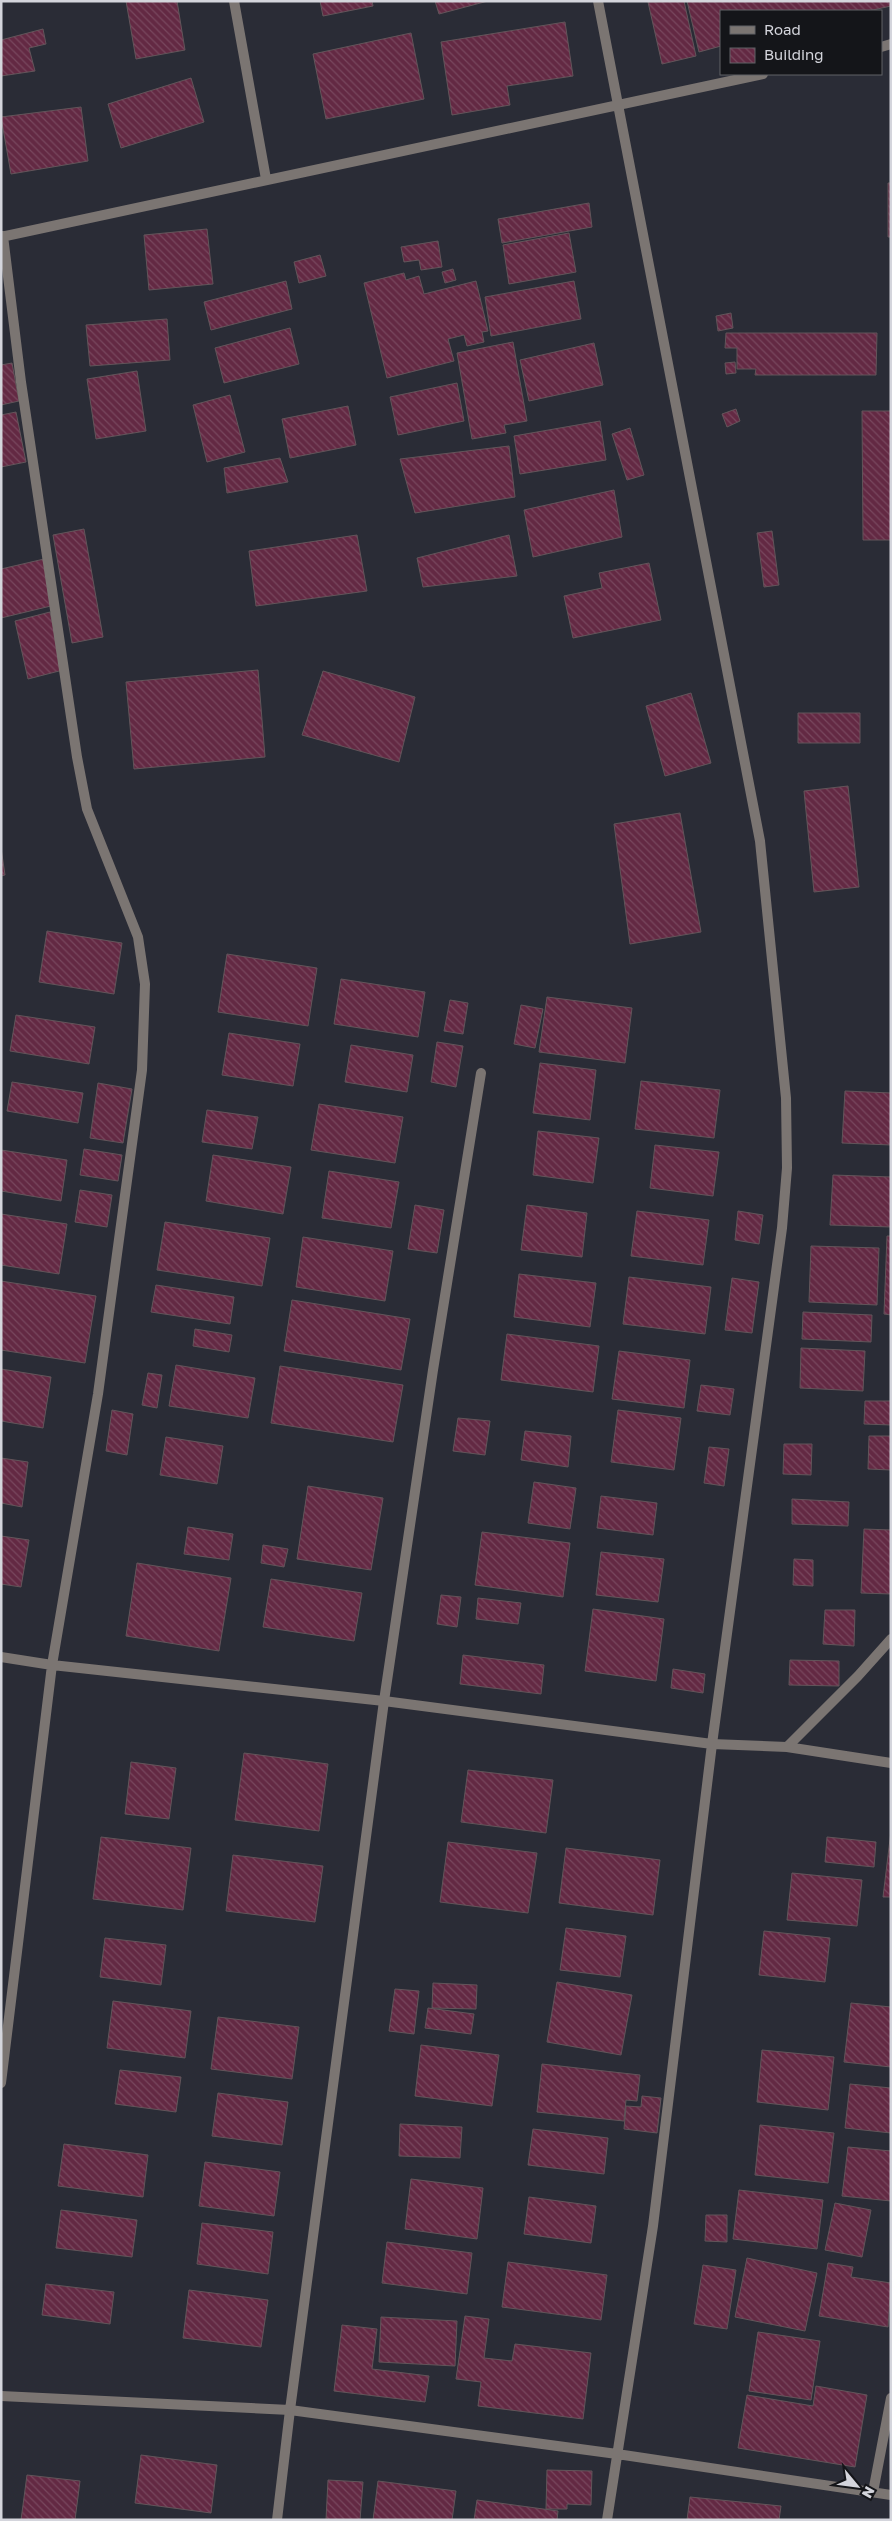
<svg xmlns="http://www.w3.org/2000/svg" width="892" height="2521" viewBox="0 0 892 2521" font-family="'Golos Text',sans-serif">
	<defs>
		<pattern id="building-back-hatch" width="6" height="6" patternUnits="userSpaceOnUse" patternTransform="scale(1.25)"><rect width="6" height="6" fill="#632943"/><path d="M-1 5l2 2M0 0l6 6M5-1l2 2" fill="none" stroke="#78475e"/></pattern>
	</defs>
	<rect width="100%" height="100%" fill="#2a2c36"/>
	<path fill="url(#building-back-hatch)" stroke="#62555a" d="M 126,1 L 177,1 L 185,50 L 136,59 Z
		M 320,1 L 372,1 L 373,6 L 323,16 Z
		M 435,1 L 488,1 L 439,14 Z
		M 684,1 L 696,56 L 662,64 L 648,2 Z
		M 687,1 L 891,1 L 891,6 L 868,11 L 721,11 L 721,46 L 699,52 Z
		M 565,22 L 573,76 L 507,86 L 510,105 L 452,115 L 441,42 Z
		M 43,29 L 46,44 L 29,48 L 35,71 L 1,76 L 1,40 Z
		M 411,33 L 424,99 L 326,119 L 313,54 Z
		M 191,78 L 204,122 L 121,148 L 108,104 Z
		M 81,107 L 88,161 L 11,174 L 1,117 Z
		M 888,183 L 891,183 L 891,237 L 888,237 Z
		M 589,203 L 592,227 L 502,243 L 498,219 Z
		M 207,229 L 213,284 L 149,290 L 144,235 Z
		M 569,233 L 576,272 L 509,284 L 503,245 Z
		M 438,241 L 442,267 L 421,270 L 419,260 L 404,262 L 401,247 Z
		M 320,255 L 326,276 L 299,283 L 294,262 Z
		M 453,269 L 456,280 L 445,283 L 442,272 Z
		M 404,273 L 406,280 L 419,276 L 424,294 L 476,281 L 488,331 L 482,332 L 484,342 L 467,346 L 464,335 L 448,339 L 454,361 L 387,378 L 364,283 Z
		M 286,281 L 292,309 L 211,330 L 204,302 Z
		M 574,281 L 581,319 L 491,336 L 485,297 Z
		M 731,313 L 733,328 L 718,331 L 716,316 Z
		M 167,319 L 170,360 L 90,366 L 86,325 Z
		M 290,328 L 299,364 L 224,383 L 215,348 Z
		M 726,333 L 877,333 L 876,375 L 755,375 L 756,369 L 737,369 L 737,348 L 725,348 Z
		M 513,342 L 527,421 L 504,425 L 506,433 L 472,439 L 457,353 Z
		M 594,343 L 603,385 L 529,401 L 520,360 Z
		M 735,362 L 736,373 L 726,374 L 725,363 Z
		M 12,363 L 19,401 L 1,405 L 1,365 Z
		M 137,371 L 146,431 L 96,439 L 87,379 Z
		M 457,383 L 464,421 L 398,435 L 390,397 Z
		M 230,395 L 245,452 L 207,462 L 193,405 Z
		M 348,406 L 356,445 L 290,458 L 282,419 Z
		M 736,409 L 740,421 L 727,427 L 722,414 Z
		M 862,411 L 891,411 L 891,540 L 863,540 Z
		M 16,412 L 26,462 L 1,467 L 1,415 Z
		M 600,421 L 606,460 L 520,474 L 514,436 Z
		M 630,428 L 644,475 L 627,480 L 612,434 Z
		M 509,446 L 515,497 L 415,513 L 400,459 Z
		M 280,458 L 288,482 L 227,493 L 224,468 Z
		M 614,490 L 622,537 L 533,557 L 524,510 Z
		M 84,529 L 103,637 L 72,643 L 53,535 Z
		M 772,531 L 779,585 L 764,587 L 757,533 Z
		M 357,535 L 367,591 L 256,606 L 249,551 Z
		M 509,535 L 517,576 L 423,587 L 417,558 Z
		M 44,559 L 55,605 L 1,618 L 1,569 Z
		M 649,563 L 661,620 L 573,638 L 564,596 L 602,588 L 599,573 Z
		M 50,612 L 63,670 L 28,679 L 15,621 Z
		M 258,670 L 265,757 L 134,769 L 126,682 Z
		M 323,671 L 415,697 L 399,762 L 302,735 Z
		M 691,693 L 711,763 L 665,776 L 646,706 Z
		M 798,713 L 860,713 L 860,743 L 798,743 Z
		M 848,786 L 859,887 L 814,892 L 804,791 Z
		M 680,813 L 701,932 L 630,944 L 614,824 Z
		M 1,848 L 5,875 L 1,876 Z
		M 47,931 L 122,943 L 114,994 L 39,982 Z
		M 227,954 L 317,968 L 308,1026 L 218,1012 Z
		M 341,979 L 425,992 L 418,1037 L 334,1024 Z
		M 547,997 L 632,1008 L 625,1063 L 539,1052 Z
		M 450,1000 L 468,1003 L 463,1034 L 444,1031 Z
		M 521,1005 L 543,1009 L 535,1048 L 514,1044 Z
		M 16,1015 L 95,1027 L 89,1064 L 10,1051 Z
		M 229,1033 L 300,1044 L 293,1086 L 222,1075 Z
		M 437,1042 L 463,1046 L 456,1087 L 431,1082 Z
		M 351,1045 L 413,1055 L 407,1092 L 345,1082 Z
		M 540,1063 L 596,1070 L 590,1120 L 533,1113 Z
		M 641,1081 L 720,1090 L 714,1138 L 635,1129 Z
		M 12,1082 L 83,1093 L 78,1123 L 7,1111 Z
		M 98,1083 L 132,1089 L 123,1143 L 90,1138 Z
		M 845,1091 L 891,1093 L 891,1145 L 842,1143 Z
		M 319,1104 L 403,1117 L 395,1163 L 311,1150 Z
		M 207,1110 L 258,1117 L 252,1149 L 202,1142 Z
		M 538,1131 L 599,1138 L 593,1183 L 533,1175 Z
		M 655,1145 L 719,1152 L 713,1196 L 650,1188 Z
		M 84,1149 L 122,1155 L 118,1181 L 80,1175 Z
		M 1,1150 L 67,1160 L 61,1201 L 1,1191 Z
		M 213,1155 L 291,1167 L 283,1214 L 206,1201 Z
		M 329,1171 L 399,1182 L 391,1228 L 322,1218 Z
		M 833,1175 L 891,1177 L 891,1227 L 830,1225 Z
		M 80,1190 L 112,1195 L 107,1227 L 75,1222 Z
		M 415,1205 L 444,1210 L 437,1253 L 408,1249 Z
		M 527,1205 L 587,1213 L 582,1257 L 521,1250 Z
		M 637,1211 L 709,1220 L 703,1265 L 631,1256 Z
		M 738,1211 L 763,1215 L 759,1244 L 735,1240 Z
		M 1,1214 L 67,1224 L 59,1274 L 1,1265 Z
		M 165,1222 L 270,1238 L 262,1286 L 157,1270 Z
		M 887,1236 L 891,1236 L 891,1315 L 884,1314 Z
		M 303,1237 L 393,1251 L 385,1301 L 296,1287 Z
		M 811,1246 L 879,1248 L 877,1305 L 809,1302 Z
		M 519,1274 L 596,1283 L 590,1327 L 514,1317 Z
		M 629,1277 L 711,1287 L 705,1334 L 623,1324 Z
		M 732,1278 L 759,1282 L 752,1333 L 725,1330 Z
		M 1,1281 L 96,1296 L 85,1363 L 1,1350 Z
		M 156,1285 L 234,1297 L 230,1324 L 151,1312 Z
		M 292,1300 L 410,1319 L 401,1370 L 284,1351 Z
		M 803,1312 L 872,1315 L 871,1342 L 802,1339 Z
		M 195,1329 L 232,1335 L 229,1352 L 193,1346 Z
		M 507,1334 L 599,1346 L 593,1392 L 501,1380 Z
		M 801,1348 L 865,1351 L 863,1391 L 800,1388 Z
		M 619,1351 L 690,1360 L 684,1408 L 612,1399 Z
		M 176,1365 L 255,1378 L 248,1418 L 169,1406 Z
		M 280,1366 L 403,1385 L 393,1442 L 271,1423 Z
		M 1,1369 L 51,1377 L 43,1428 L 1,1421 Z
		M 148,1373 L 162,1375 L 157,1408 L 142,1405 Z
		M 701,1385 L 734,1389 L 730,1415 L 697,1411 Z
		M 865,1401 L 891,1401 L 891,1425 L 864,1424 Z
		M 112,1410 L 133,1414 L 127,1455 L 106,1451 Z
		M 618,1410 L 681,1418 L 674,1470 L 611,1462 Z
		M 458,1418 L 490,1421 L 485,1455 L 453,1451 Z
		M 525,1431 L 571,1436 L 568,1467 L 521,1460 Z
		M 869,1436 L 891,1436 L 891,1470 L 868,1469 Z
		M 166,1437 L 223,1446 L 217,1484 L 160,1475 Z
		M 784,1444 L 812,1444 L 811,1475 L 783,1474 Z
		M 709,1447 L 729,1449 L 724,1486 L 704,1483 Z
		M 1,1458 L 28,1462 L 22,1507 L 1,1503 Z
		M 534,1482 L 576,1488 L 570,1529 L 528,1523 Z
		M 308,1486 L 383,1498 L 371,1570 L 297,1559 Z
		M 601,1496 L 657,1503 L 653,1535 L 597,1528 Z
		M 792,1499 L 849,1502 L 848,1526 L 792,1524 Z
		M 188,1527 L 233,1534 L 229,1560 L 184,1554 Z
		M 864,1529 L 891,1530 L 891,1594 L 861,1593 Z
		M 482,1532 L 570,1543 L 563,1597 L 475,1585 Z
		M 1,1536 L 29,1540 L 21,1587 L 1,1584 Z
		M 263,1545 L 288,1549 L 284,1567 L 261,1563 Z
		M 601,1552 L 664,1559 L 658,1602 L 596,1595 Z
		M 794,1559 L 813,1560 L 813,1586 L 793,1585 Z
		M 137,1563 L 231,1578 L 219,1651 L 126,1636 Z
		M 271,1579 L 362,1593 L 354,1641 L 263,1627 Z
		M 441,1595 L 461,1597 L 457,1627 L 437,1624 Z
		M 478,1598 L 521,1603 L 518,1624 L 476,1619 Z
		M 593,1609 L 664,1619 L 656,1681 L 585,1671 Z
		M 825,1610 L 855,1610 L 854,1646 L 823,1644 Z
		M 463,1655 L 544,1665 L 541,1694 L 460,1684 Z
		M 790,1660 L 839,1661 L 839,1686 L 789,1685 Z
		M 673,1669 L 705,1674 L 703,1693 L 671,1688 Z
		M 244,1753 L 328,1764 L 319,1831 L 235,1820 Z
		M 131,1762 L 176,1768 L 169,1819 L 125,1814 Z
		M 468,1770 L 553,1780 L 546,1833 L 461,1822 Z
		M 891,1831 L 891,1897 L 883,1897 Z
		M 101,1837 L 191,1848 L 183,1910 L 93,1899 Z
		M 827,1837 L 876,1842 L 874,1867 L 825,1862 Z
		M 448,1842 L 537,1853 L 528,1913 L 440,1902 Z
		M 566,1848 L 660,1860 L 653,1915 L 559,1903 Z
		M 233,1855 L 323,1866 L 315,1922 L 226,1911 Z
		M 792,1873 L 862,1880 L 857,1926 L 787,1920 Z
		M 566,1928 L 626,1936 L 620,1977 L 560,1970 Z
		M 764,1931 L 830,1938 L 825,1982 L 759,1975 Z
		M 105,1938 L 166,1945 L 161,1985 L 100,1977 Z
		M 557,1982 L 632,1995 L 621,2055 L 547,2042 Z
		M 433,1983 L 477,1985 L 476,2009 L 432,2008 Z
		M 395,1989 L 419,1991 L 414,2034 L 389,2031 Z
		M 113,2001 L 191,2011 L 185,2058 L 107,2048 Z
		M 851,2003 L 891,2007 L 891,2067 L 844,2062 Z
		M 428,2008 L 474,2014 L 471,2034 L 425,2028 Z
		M 218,2017 L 299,2027 L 292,2079 L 211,2069 Z
		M 421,2045 L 499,2055 L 492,2106 L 415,2096 Z
		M 762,2050 L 834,2057 L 828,2110 L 757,2102 Z
		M 542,2064 L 640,2075 L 637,2101 L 626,2100 L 624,2121 L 537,2112 Z
		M 120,2070 L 181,2077 L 176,2112 L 115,2104 Z
		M 850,2084 L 891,2088 L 891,2133 L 845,2128 Z
		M 218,2093 L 288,2102 L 282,2145 L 212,2136 Z
		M 642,2096 L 661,2098 L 657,2133 L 624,2129 L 626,2106 L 641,2107 Z
		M 400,2124 L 462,2127 L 460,2158 L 399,2156 Z
		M 760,2125 L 834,2133 L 828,2183 L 755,2175 Z
		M 533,2129 L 608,2138 L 604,2174 L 528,2165 Z
		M 64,2144 L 148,2155 L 143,2197 L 58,2186 Z
		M 848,2147 L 891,2151 L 891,2201 L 842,2196 Z
		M 205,2162 L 280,2172 L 274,2216 L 199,2206 Z
		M 411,2179 L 483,2188 L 477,2239 L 405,2229 Z
		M 739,2190 L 823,2200 L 817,2249 L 733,2239 Z
		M 529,2197 L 596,2206 L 591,2243 L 524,2234 Z
		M 835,2203 L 871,2210 L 862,2257 L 825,2250 Z
		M 61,2210 L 137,2220 L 132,2257 L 56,2248 Z
		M 706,2215 L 727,2215 L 727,2242 L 705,2241 Z
		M 202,2223 L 273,2232 L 268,2274 L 197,2264 Z
		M 387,2242 L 472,2253 L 467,2294 L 382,2283 Z
		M 747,2258 L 817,2273 L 805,2331 L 735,2317 Z
		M 508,2262 L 607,2275 L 601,2320 L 502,2307 Z
		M 828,2263 L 853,2267 L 851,2277 L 891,2283 L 888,2327 L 819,2316 Z
		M 703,2265 L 736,2270 L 727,2329 L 694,2324 Z
		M 46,2284 L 114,2292 L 110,2324 L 42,2315 Z
		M 189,2290 L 268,2300 L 261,2347 L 183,2338 Z
		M 465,2316 L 489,2319 L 484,2358 L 512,2361 L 515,2344 L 591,2353 L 583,2419 L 478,2406 L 481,2382 L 456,2379 Z
		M 381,2317 L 457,2321 L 455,2366 L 379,2362 Z
		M 342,2325 L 377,2329 L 372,2369 L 429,2376 L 425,2402 L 334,2391 Z
		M 758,2332 L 820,2341 L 811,2400 L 749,2391 Z
		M 816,2386 L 867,2395 L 855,2467 L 738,2448 L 747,2395 L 813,2406 Z
		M 141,2455 L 217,2465 L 211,2513 L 135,2503 Z
		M 547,2470 L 592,2471 L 591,2505 L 567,2504 L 567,2509 L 546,2509 Z
		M 27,2475 L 80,2481 L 75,2520 L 21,2520 Z
		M 328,2480 L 363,2482 L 360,2520 L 326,2520 Z
		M 378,2481 L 456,2491 L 452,2520 L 373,2520 Z
		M 690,2497 L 781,2506 L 779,2520 L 687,2520 Z
		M 477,2500 L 558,2511 L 557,2520 L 474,2520 Z"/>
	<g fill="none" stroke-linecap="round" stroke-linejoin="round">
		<path stroke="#7b7572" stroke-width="10" d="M 234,1 L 266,179
			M 598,1 L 760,841 L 786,1098 L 787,1168 L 782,1228 L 712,1744 L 653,2226 L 607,2520
			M 881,47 L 891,44
			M 1,237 L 763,74
			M 1,1657 L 52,1665 L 384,1701 L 712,1744 L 787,1747 L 858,1676 L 891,1639
			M 787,1747 L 891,1763
			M 1,2083 L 52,1665 L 98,1394 L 142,1070 L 145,984 L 138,937 L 87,809 L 77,757 L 21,382 L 3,236
			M 1,2396 L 290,2410 L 617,2454 L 891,2495
			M 873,2492 L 891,2398
			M 277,2520 L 290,2410 L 384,1701 L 433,1370 L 481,1073"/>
	</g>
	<rect width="892" height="2521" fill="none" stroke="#d4d5dc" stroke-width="5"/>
	<rect x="720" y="10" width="162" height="65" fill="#141519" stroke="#616267"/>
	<rect x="730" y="26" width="25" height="8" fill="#7b7572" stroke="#616267"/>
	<text x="764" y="35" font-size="15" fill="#d4d5dc">Road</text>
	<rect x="730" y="48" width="25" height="15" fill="url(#building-back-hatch)" stroke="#616267"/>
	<text x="764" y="60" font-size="15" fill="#d4d5dc">Building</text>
	<g transform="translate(857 2486) rotate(119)" stroke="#141519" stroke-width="4" paint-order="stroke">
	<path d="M0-4L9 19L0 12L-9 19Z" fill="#d4d5dc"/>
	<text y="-8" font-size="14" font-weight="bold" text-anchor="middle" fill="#d4d5dc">N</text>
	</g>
</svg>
